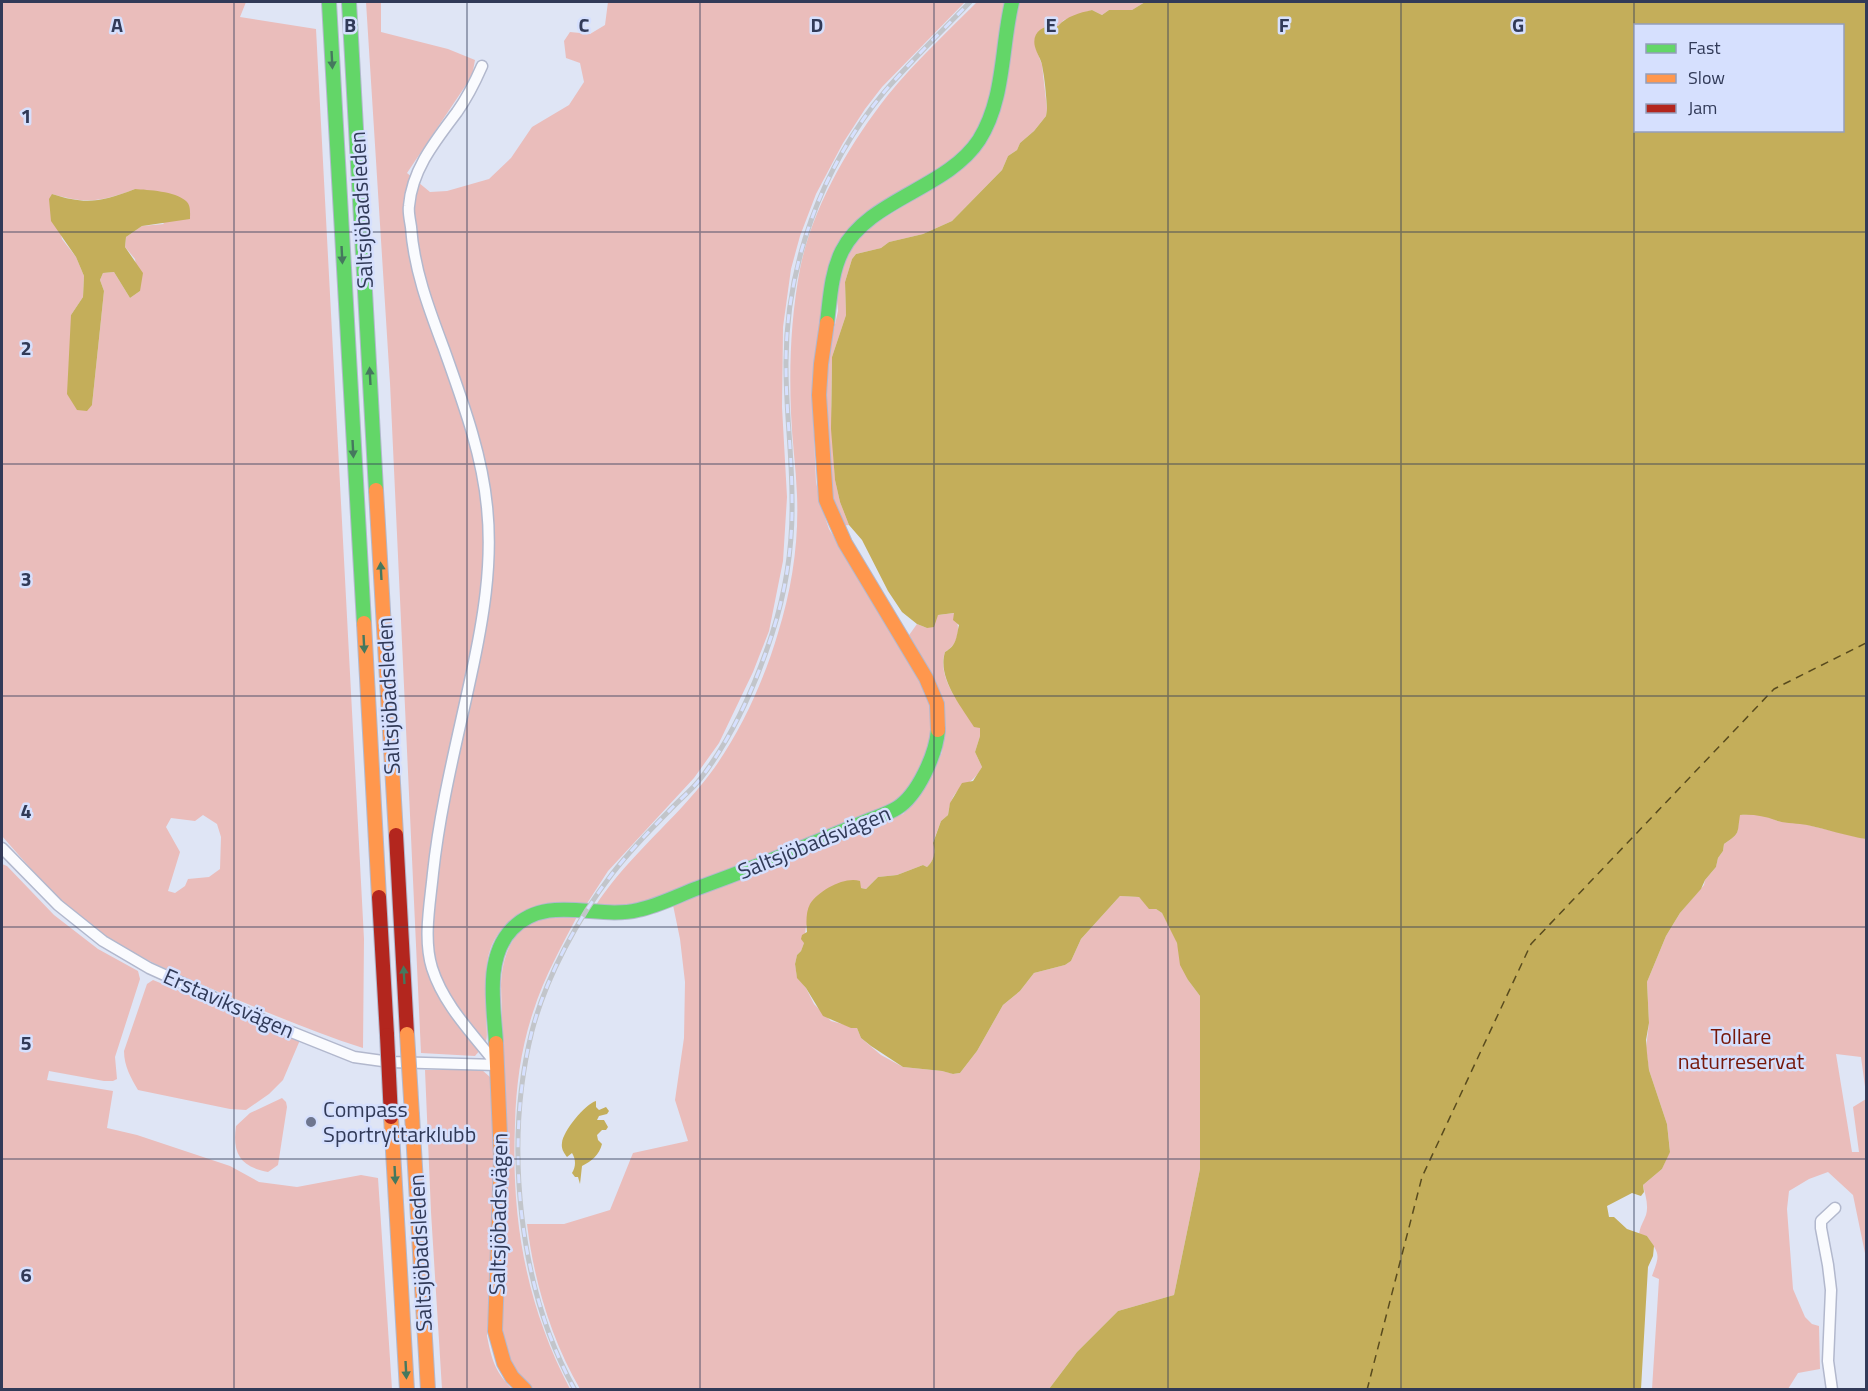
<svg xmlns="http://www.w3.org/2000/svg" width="1868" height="1391" viewBox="0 0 1868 1391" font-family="'Titillium Web',sans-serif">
	<rect width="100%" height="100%" fill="#dfe5f5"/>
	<path fill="#eabdbb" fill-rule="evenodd" d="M 2,2 L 246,2 L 240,17 L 316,29 L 364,939 L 363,1048 C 316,1033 271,1014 226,995 C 180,975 133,957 92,926 C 58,901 30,868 2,836 ZM 135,189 L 164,224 L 142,226 L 126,237 L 125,247 L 135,259 L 140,291 L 130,298 L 114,272 L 103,273 L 100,280 L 104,291 L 92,405 L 71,315 L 83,297 L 84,276 L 76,257 L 62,239 L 52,194 C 86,204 101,202 135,189 ZM 203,815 L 217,824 L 221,837 L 220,869 L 209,877 L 188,879 L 185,886 L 175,893 L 168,891 L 180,852 L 166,827 L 171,818 L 195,821 Z
		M 366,2 L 381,2 L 381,32 L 448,49 L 475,60 L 472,76 L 407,173 L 430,192 L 447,191 L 489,179 L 511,158 L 532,127 L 569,105 L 584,82 L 580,63 L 566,58 L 564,41 L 570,32 L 590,34 L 605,25 L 608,2 L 965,2 L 882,87 L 865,109 L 843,143 L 816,194 L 800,236 L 791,269 L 783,327 L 782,407 L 787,497 L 783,561 L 769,631 L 753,672 L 719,743 L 694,778 L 608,871 L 586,905 C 564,900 543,902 523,913 C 479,937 486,974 486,1018 C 486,1024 488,1035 486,1041 C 485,1046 478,1052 475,1056 L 421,1053 L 390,383 Z
		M 977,2 L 1007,2 L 988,108 L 978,128 L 961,152 L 946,167 L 840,241 L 830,261 L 815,364 L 813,413 L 816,482 L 821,505 L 829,529 L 926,687 C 940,739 928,764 896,805 L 631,908 L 594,908 C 624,861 667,827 702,784 C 736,743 763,684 778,633 C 792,589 799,541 797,495 C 796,468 792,440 791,413 C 789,365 791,317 800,269 C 812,208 850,143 888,95 C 915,62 947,32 977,2 Z
		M 1016,2 L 1145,2 L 1132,10 L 1109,10 L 1102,15 L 1092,10 L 1064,20 L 1058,26 L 1049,25 L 1035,46 L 1042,65 L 1047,109 L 1046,116 L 1034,131 L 1020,143 L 1017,150 L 1008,156 L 1002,170 L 952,221 L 923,234 L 889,242 L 881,248 L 856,254 L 852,259 L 845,282 L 846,315 L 832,357 L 831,406 L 835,480 L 840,502 L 849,525 L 841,526 L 831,506 L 824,444 L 828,344 L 834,329 L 838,311 L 836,287 L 838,270 L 852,243 L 871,226 L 957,173 L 973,156 Z
		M 955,613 C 960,628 960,643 945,652 C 936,679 963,710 980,728 L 980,736 L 975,752 L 982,767 C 970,791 953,780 948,815 L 941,821 L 933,842 C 936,851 934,861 927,867 L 923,865 L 897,875 L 878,877 L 866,889 L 861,888 L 806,926 L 804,943 L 801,951 L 797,955 L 795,964 L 797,977 L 806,988 L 814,1004 L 831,1021 L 857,1028 L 861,1038 L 881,1055 L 903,1067 L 942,1071 L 954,1074 L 960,1073 L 977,1051 L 1003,1005 L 1020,991 L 1034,973 L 1065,965 L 1071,961 L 1081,939 L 1120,896 L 1139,897 L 1149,908 L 1156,909 L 1162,913 L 1175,936 L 1188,980 L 1200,996 L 1200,1169 L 1174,1295 L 1118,1311 L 1077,1352 L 1049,1389 L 580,1389 C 551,1339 534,1281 527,1224 L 564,1224 L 610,1210 L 633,1153 L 688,1141 L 675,1100 L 684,1038 L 685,982 L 680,939 L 673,905 L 903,814 L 918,799 L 933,773 L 942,752 L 944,726 L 907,638 L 917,624 L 927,628 L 938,615 Z
		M 1751,814 L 1769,816 L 1777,821 L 1804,824 L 1866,839 L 1866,1094 L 1861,1057 L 1836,1054 L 1852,1152 L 1859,1152 L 1853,1107 L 1866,1099 L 1866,1258 L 1853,1195 L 1828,1172 L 1809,1179 L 1789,1191 L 1787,1209 L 1793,1289 L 1805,1317 L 1812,1324 L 1819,1326 L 1820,1369 L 1798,1373 L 1788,1389 L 1652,1389 L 1659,1279 L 1652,1276 C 1660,1254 1660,1255 1647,1236 L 1639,1235 C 1640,1226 1643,1223 1646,1215 C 1649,1205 1645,1194 1643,1185 L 1662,1169 L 1670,1151 L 1667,1124 L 1649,1070 L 1646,1048 L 1649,1023 L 1647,982 L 1666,936 L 1680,913 L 1704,885 L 1705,880 L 1716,867 L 1718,858 L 1723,851 L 1724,844 C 1741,833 1737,833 1739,815 Z
		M 2,864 L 7,866 L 54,915 L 98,949 L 138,971 L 140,979 L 115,1057 L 117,1079 L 113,1081 L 104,1081 L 49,1071 L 47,1080 L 113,1091 L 107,1128 L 137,1135 L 230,1166 L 259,1182 L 297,1187 L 361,1175 L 378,1178 L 392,1389 L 2,1389 Z
		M 579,913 C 562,945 544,977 533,1012 C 521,1048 516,1086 515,1124 C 511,1219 526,1305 570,1389 L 534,1389 L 511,1368 L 499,1336 L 506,1145 L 501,985 C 502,956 512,928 542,917 C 553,913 568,914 579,913 Z
		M 153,980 L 300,1040 L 283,1080 L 269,1094 L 246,1110 L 230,1109 L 138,1090 C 131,1078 124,1066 124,1051 L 147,984 Z
		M 425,1070 L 482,1070 L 490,1077 L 497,1164 L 487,1336 C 492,1361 495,1371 512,1389 L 442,1389 L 431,1212 Z
		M 282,1098 L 286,1102 L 287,1107 L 278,1165 L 268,1172 C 240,1167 232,1153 236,1126 L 250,1113 Z"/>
	<path fill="#c4ae5a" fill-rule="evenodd" d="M 1145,2 L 1866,2 L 1866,839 C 1846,836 1827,829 1807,825 C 1797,823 1785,824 1775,820 C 1765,816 1752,814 1740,815 C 1737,833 1741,833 1724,844 L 1723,851 L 1718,858 L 1716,867 L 1705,880 L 1701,889 L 1680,913 L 1666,936 L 1647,982 L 1649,1023 L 1646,1040 L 1647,1053 L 1649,1070 L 1667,1124 L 1670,1152 L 1662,1169 L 1643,1185 L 1644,1192 L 1641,1196 L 1632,1193 L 1607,1206 L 1609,1217 L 1614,1217 L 1627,1229 L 1647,1236 L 1654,1246 L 1653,1256 L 1648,1267 L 1641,1389 L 1049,1389 L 1077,1352 L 1118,1311 L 1174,1295 L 1200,1169 L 1200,996 L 1188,980 L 1180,965 L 1177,943 L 1162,913 L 1156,909 L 1149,909 L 1139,897 L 1120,896 L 1081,939 L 1071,961 L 1065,965 L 1034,973 L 1020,991 L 1003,1005 L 977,1051 L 960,1073 L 953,1074 L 942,1071 L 903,1067 L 871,1046 L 861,1038 L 857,1028 L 851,1028 L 823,1016 L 806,988 L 797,978 L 795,964 L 797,955 L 801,951 L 804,943 L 801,939 L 802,935 L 807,932 C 806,923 806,911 810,904 C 819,890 845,876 860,881 L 861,888 L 866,889 L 878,877 L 897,875 L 923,865 L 927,867 C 934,861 936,851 933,843 L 941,821 L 948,815 L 950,803 L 962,783 L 973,781 L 982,767 L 975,752 L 980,736 L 980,728 L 974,727 C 961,706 937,678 945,652 C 957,645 956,638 959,625 L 953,620 L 954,613 L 938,615 L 934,627 L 927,628 L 917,624 L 902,612 L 888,591 L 862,540 L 849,525 L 840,502 L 835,480 L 831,429 L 832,357 L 846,315 L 845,282 L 852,259 L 856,254 L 881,248 L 889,242 L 923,234 L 952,221 L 1002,170 L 1008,156 L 1017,150 L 1020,143 L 1034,131 L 1046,116 L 1047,109 C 1046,94 1045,80 1042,65 C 1041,59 1037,54 1035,47 C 1031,31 1045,24 1058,26 C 1067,16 1079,13 1092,10 L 1102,15 L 1109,10 L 1132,10 ZM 1636,26 L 1842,26 L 1842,130 L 1636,130 Z
		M 135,189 C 148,190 175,191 186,201 C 191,205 190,213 190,219 L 142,226 L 126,237 L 125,247 L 143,273 L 140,291 L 130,298 L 114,272 L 103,273 L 100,280 L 104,291 L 92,405 L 87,411 L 77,410 L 67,394 L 71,315 L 83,297 L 84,276 L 76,257 L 51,221 L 49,199 L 52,194 C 86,205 101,202 135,189 Z
		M 596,1101 L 596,1107 L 599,1110 L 606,1107 L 609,1111 L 607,1114 L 599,1116 L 597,1120 L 604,1120 L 608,1127 L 606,1130 L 602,1130 L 597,1135 L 598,1140 L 602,1144 C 599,1155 592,1161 582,1166 L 580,1184 L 578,1177 L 575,1177 L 572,1173 C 576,1166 576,1160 572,1153 L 567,1157 C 564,1153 561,1149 562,1143 C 563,1131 585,1104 596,1101 Z"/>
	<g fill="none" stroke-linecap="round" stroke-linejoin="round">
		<path stroke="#594b1e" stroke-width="1.5" stroke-dasharray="8 6" stroke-linecap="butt" d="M 1367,1390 L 1422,1177 L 1531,944 L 1774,689 L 1866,643"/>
		<defs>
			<path id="street" d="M 482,66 C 475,82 467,98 457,112 C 436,140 412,169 409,206 C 408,212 410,220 411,227 C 414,270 429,309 444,349 C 462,400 482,453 487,507 C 493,564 483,621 471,676 C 457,741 440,807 433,873 C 430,904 423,939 432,968 C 444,1006 474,1035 497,1065
				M 2,848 L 58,905 L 103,941 L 149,968 L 279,1027 L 354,1057 L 390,1062 L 497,1065
				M 1832,1390 L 1828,1361 L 1831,1290 L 1828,1265 L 1821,1228 L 1821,1221 L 1835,1208"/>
			<path id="fast" d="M 329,2 L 364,623
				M 349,2 L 376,490
				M 827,323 C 830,299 831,273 842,251 C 868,199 947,189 979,140 C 1005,99 1001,47 1012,2
				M 496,1043 C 494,1007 484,958 512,929 C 547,893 596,920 638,910 C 658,906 679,895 698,888 C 739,873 780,857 821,840 C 838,833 855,826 872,819 C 880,816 889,813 897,808 C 918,795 936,754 938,730"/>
			<path id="slow" d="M 827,323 L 821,364 L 819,395 L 826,500 L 845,543 L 926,678 L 937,704 L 938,730
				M 376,490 L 396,835
				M 364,623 L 379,897
				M 496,1043 L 501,1159 L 495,1331 L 504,1363 L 512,1377 L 525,1390
				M 412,1115 L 428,1390
				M 391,1117 L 407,1390"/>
			<path id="jam" d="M 396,835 L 407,1034
				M 379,897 L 387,1035"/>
		</defs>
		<use href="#street" stroke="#b2b8cd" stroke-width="13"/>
		<use href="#fast" stroke="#b2b8cd" stroke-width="16"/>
		<use href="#slow" stroke="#b2b8cd" stroke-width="16"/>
		<use href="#jam" stroke="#b2b8cd" stroke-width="16"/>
		<use href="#street" stroke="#fafbfe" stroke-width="10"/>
		<use href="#fast" stroke="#63d668" stroke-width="14"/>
		<use href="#slow" stroke="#ff974d" stroke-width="14"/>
		<use href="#jam" stroke="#b3261e" stroke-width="14"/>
		<defs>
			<path id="rail" d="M 575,1390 C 518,1288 504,1143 532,1031 C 546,977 578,918 612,874 C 629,852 649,831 669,811 C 679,800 692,790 701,778 C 733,736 756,684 772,634 C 786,591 793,544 792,498 C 792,454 786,411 786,367 C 785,268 821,167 885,91 C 912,60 942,31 970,2"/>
		</defs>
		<use href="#rail" stroke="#c2c5ca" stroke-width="5"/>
		<use href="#rail" stroke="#d6e0fe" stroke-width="3" stroke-dasharray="9" stroke-linecap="butt"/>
		<defs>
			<path id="slow-bridge" d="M 407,1034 L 412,1115"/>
			<path id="jam-bridge" d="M 387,1035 L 391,1117"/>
		</defs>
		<use href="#slow-bridge" stroke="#b2b8cd" stroke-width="16" stroke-linecap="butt"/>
		<use href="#jam-bridge" stroke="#b2b8cd" stroke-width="16" stroke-linecap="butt"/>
		<use href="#slow-bridge" stroke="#ff974d" stroke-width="14"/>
		<use href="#jam-bridge" stroke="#b3261e" stroke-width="14"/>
	</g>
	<defs><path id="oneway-solid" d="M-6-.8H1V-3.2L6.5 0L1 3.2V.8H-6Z" transform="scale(1.5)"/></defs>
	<g fill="#45785e">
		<use href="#oneway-solid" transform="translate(332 60) rotate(87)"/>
		<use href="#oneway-solid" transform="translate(342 255) rotate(87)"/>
		<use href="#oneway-solid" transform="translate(370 376) rotate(-93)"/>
		<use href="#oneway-solid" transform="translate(353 449) rotate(87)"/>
		<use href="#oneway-solid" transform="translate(381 571) rotate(-93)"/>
		<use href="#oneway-solid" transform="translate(364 644) rotate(87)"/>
		<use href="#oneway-solid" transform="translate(404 975) rotate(-93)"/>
		<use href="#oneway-solid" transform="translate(395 1175) rotate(87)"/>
		<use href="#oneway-solid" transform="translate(406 1370) rotate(87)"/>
	</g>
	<path fill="none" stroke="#313a58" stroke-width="1.5" stroke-opacity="0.55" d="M 234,2 L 234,1390M 467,2 L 467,1390M 700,2 L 700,1390M 934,2 L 934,1390M 1168,2 L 1168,1390M 1401,2 L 1401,1390M 1634,2 L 1634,1390M 2,232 L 1866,232M 2,464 L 1866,464M 2,696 L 1866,696M 2,927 L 1866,927M 2,1159 L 1866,1159"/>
	<circle fill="#6e768f" stroke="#d6e0fe" stroke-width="2" cx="311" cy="1122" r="6"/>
	<g text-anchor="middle" stroke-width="5" stroke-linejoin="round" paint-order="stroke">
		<g font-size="22" fill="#313a58" stroke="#d6e0fe">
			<text transform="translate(361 210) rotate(-93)" y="8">Saltsjöbadsleden</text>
			<text transform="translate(388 696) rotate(-93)" y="8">Saltsjöbadsleden</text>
			<text transform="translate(814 842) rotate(-22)" y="8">Saltsjöbadsvägen</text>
			<text transform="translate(229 1003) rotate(24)" y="8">Erstaviksvägen</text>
			<text transform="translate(498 1214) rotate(-89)" y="8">Saltsjöbadsvägen</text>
			<text transform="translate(420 1253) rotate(-93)" y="8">Saltsjöbadsleden</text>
		</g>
		<g font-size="22" fill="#761709" stroke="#d6e0fe">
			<text x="1741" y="1044">Tollare<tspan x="1741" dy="25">naturreservat</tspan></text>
		</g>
		<g font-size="22" fill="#313a58" stroke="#d6e0fe" text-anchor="start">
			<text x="323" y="1117">Compass<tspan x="323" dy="25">Sportryttarklubb</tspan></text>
		</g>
	</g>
	<g font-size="20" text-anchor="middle" font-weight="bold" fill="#313a58" stroke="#d6e0fe" stroke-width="5" stroke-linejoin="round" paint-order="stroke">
		<text x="117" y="32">A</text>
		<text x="350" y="32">B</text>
		<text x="584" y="32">C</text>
		<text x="817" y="32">D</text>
		<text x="1051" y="32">E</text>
		<text x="1284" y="32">F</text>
		<text x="1518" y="32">G</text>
		<text x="26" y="123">1</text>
		<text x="26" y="355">2</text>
		<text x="26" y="586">3</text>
		<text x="26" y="818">4</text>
		<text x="26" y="1050">5</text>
		<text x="26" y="1282">6</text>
	</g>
	<rect width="1868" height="1391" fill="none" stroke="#313a58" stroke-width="6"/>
	<rect x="1634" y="24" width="210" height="108" fill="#d6e0fe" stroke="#949ebc" stroke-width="1.5"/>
	<rect x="1646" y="44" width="30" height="9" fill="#63d668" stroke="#949ebc" stroke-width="1.5"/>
	<text x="1688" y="54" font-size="18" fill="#313a58">Fast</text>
	<rect x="1646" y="74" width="30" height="9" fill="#ff974d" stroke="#949ebc" stroke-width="1.5"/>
	<text x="1688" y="84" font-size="18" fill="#313a58">Slow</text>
	<rect x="1646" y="104" width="30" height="9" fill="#b3261e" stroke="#949ebc" stroke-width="1.5"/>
	<text x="1688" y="114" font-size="18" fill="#313a58">Jam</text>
</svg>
